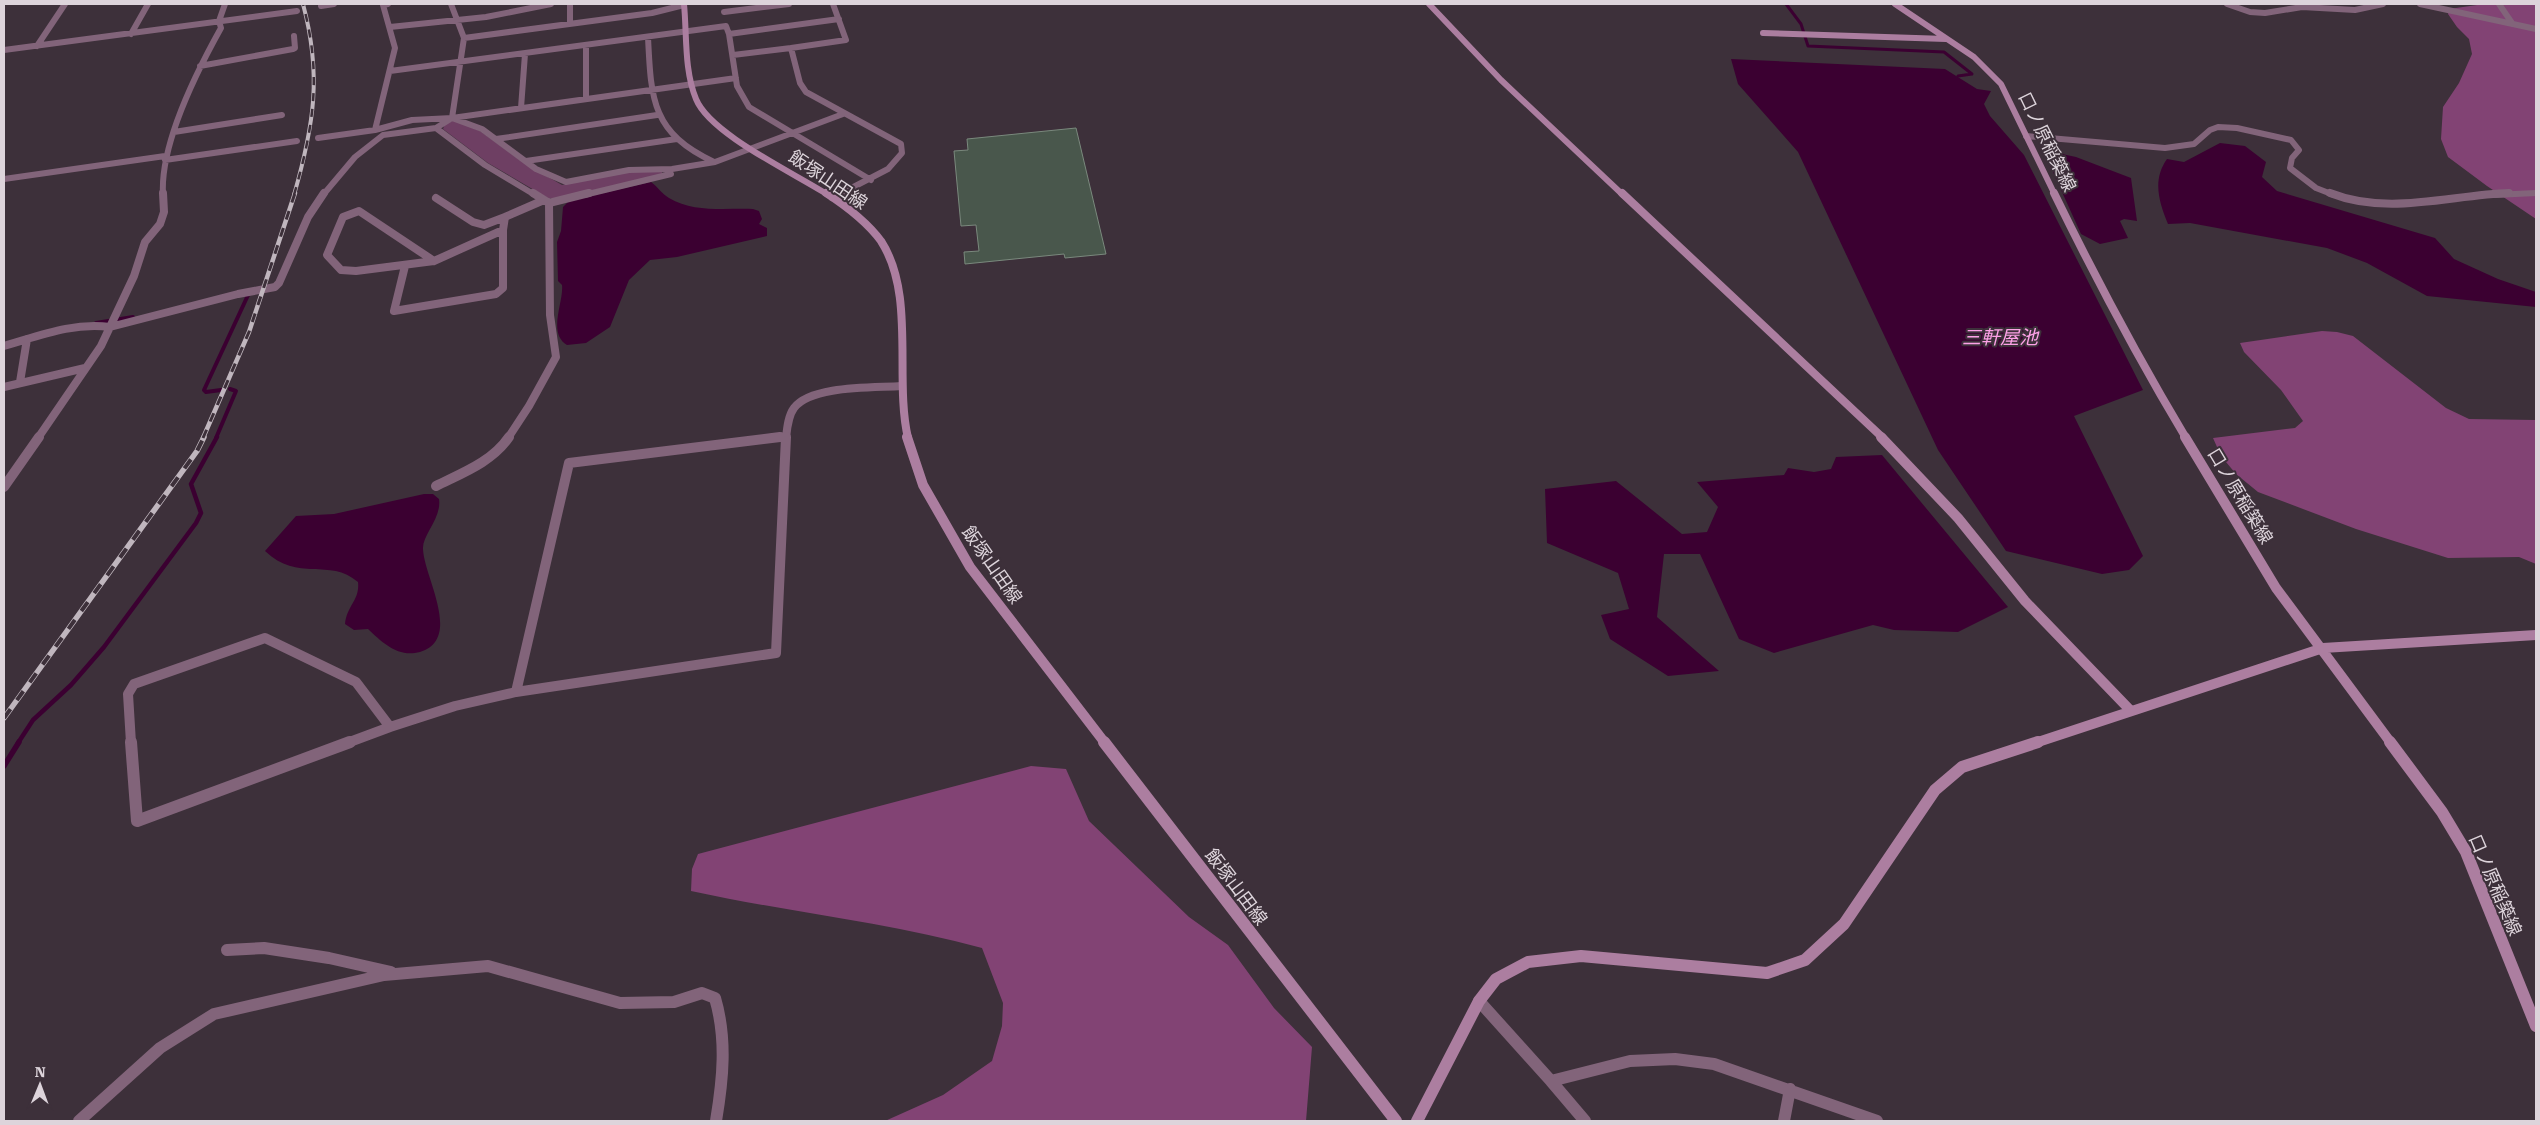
<svg xmlns="http://www.w3.org/2000/svg" width="2540" height="1125" viewBox="0 0 2540 1125" font-family="'Roboto Serif','Noto Sans JP',serif">
	<rect width="100%" height="100%" fill="#3d303a"/>
	<path fill="#6e3f63" d="M 455,120 L 480,131 L 524,163 L 562,185 L 627,171 L 662,171 L 662,174 L 557,199 L 548,198 L 488,163 L 443,129 L 445,124 Z"/>
	<path fill="#824374" d="M 2536,4 L 2536,219 L 2487,186 L 2448,157 L 2441,139 L 2443,107 L 2459,83 L 2472,54 L 2469,39 L 2457,27 L 2448,14 L 2449,9 L 2477,5 Z
		M 2322,331 L 2337,332 L 2353,336 L 2446,408 L 2469,419 L 2536,420 L 2536,564 L 2519,557 L 2448,558 L 2356,529 L 2258,492 L 2236,474 L 2221,456 L 2213,438 L 2295,428 L 2303,421 L 2281,390 L 2244,352 L 2240,343 Z
		M 1031,766 L 1066,769 L 1089,821 L 1189,917 L 1228,945 L 1274,1008 L 1312,1047 L 1306,1121 L 885,1121 L 943,1095 L 992,1061 L 1002,1026 L 1003,1003 L 982,948 C 886,922 787,912 691,891 L 692,869 L 698,854 Z"/>
	<path fill="#3b0031" d="M 1731,59 L 1945,69 L 1977,89 L 1991,91 L 1984,104 L 1990,116 L 2024,155 L 2143,390 L 2074,416 L 2143,556 L 2129,570 L 2102,574 L 2006,551 L 1938,450 L 1798,152 L 1738,84 Z
		M 2220,143 L 2245,146 L 2266,162 L 2262,177 L 2277,191 L 2435,238 L 2454,259 L 2498,279 L 2536,292 L 2536,307 L 2427,296 L 2367,263 L 2327,248 L 2190,223 L 2168,224 C 2159,202 2152,180 2167,159 L 2184,162 Z
		M 2043,150 L 2076,157 L 2131,178 L 2137,221 L 2124,219 L 2120,221 L 2128,238 L 2100,244 L 2081,234 Z
		M 651,182 C 658,187 662,194 669,198 C 694,213 725,208 753,209 L 759,211 L 762,219 L 759,224 L 767,228 L 767,236 L 677,257 L 650,260 L 629,280 L 610,327 L 586,343 L 567,345 C 547,333 564,302 562,285 L 558,281 L 557,242 L 561,231 L 563,207 L 569,201 Z
		M 1882,455 L 2008,607 L 1958,632 L 1894,630 L 1873,625 L 1774,653 L 1739,639 L 1700,554 L 1664,554 L 1657,617 L 1719,671 L 1668,676 L 1610,639 L 1601,615 L 1629,609 L 1618,573 L 1547,543 L 1545,489 L 1616,481 L 1682,534 L 1707,532 L 1718,507 L 1697,482 L 1784,475 L 1788,468 L 1814,472 L 1831,469 L 1836,457 Z
		M 424,494 L 433,494 L 439,499 C 442,518 422,535 423,549 C 424,577 463,639 420,652 C 398,658 383,643 368,629 L 354,630 L 345,624 C 347,605 360,600 358,582 C 329,557 298,583 265,551 L 296,516 L 334,514 Z"/>
	<g fill="none" stroke-linecap="round" stroke-linejoin="round">
		<path stroke="#3b0031" stroke-width="3" d="M 1786,4 L 1801,24 L 1808,46 L 1944,52 L 1972,74 L 1958,76"/>
		<path stroke="#3b0031" stroke-width="4" d="M 96,323 L 133,317
			M 221,390 L 206,392 L 204,390 L 249,293
			M 216,438 L 236,391 L 230,389"/>
		<path stroke="#3b0031" stroke-width="4.5" d="M 18,743 L 33,720 L 71,685 L 104,647 L 196,523 L 201,513 L 191,484 L 217,437"/>
		<path stroke="#3b0031" stroke-width="5.5" d="M 4,766 L 19,742"/>
	</g>
	<path fill="#49574c" stroke="#7a897d" d="M 1076,128 L 1106,254 L 1065,258 L 1064,254 L 965,264 L 964,252 L 979,251 L 976,225 L 961,226 L 954,151 L 968,150 L 967,139 Z"/>
	<g fill="none" stroke-linecap="round" stroke-linejoin="round">
		<path stroke="#82647a" stroke-width="6" d="M 451,4 L 464,38 L 452,118
			M 570,4 L 570,24
			M 833,4 L 846,40 L 791,48 L 800,83 L 806,92 L 901,144 L 902,153 L 888,169 L 838,195
			M 2227,4 L 2250,12 L 2265,13 L 2302,7 L 2355,10 L 2383,4
			M 2420,4 L 2536,29
			M 2499,4 L 2512,23
			M 321,6 L 334,4
			M 724,12 L 789,4
			M 390,27 L 486,17 L 551,4
			M 131,34 L 148,4
			M 729,34 L 737,86 L 749,107 L 871,180
			M 648,37 C 651,100 652,133 714,162
			M 464,38 L 652,13 L 684,5
			M 586,45 L 586,99
			M 37,46 L 65,4
			M 4,50 L 297,11
			M 733,55 L 791,48
			M 200,66 L 293,49 L 295,48 L 294,36
			M 390,71 L 726,26 L 729,34 L 839,19
			M 521,108 L 525,54
			M 436,128 L 452,118 L 482,129 L 536,169 L 566,182 L 629,170 L 672,169 L 715,162 L 843,114
			M 375,130 L 395,48 L 383,5 L 388,4
			M 174,132 L 282,115
			M 2026,136 L 2165,148 L 2194,144 L 2210,130 L 2218,127 L 2237,128 L 2291,140 L 2299,150 L 2292,158 L 2290,168 L 2316,188 L 2334,195
			M 318,138 L 375,130 L 412,120 L 452,118 L 736,78
			M 496,139 L 657,115
			M 165,160 L 297,141
			M 526,161 L 677,139
			M 4,179 L 165,156
			M 163,195 C 160,145 197,71 221,28 L 219,21 L 225,4
			M 323,195 L 355,157 L 383,135 L 436,128 L 485,165 L 535,195
			M 584,195 L 671,174
			M 2494,195 L 2536,193"/>
		<path stroke="#82647a" stroke-width="8" d="M 2330,193 C 2388,216 2450,195 2509,193
			M 832,197 L 841,193
			M 436,198 L 473,222 L 484,225 L 505,217
			M 549,203 L 589,193
			M 359,211 L 434,261 L 356,271 L 341,270 L 327,255 L 343,217 Z
			M 434,261 L 503,230 L 505,217 L 544,200
			M 405,266 L 394,311 L 496,294 L 503,288 L 503,230
			M 4,346 C 39,336 73,322 110,327 L 238,294 L 275,287 L 279,283 L 308,217 L 324,193
			M 20,382 L 27,339
			M 4,387 L 85,368
			M 38,438 L 101,346 L 134,276 L 145,242 L 160,224 L 164,212 L 163,193
			M 508,438 L 529,406 L 556,357 L 550,315 L 549,203 L 533,193
			M 770,438 L 786,436
			M 786,438 C 787,429 788,416 794,408 C 811,385 875,388 901,386"/>
		<path stroke="#82647a" stroke-width="10" d="M 436,486 C 462,473 492,462 509,437
			M 4,487 L 39,437
			M 516,692 L 569,463 L 780,437
			M 390,727 L 455,706 L 516,692 L 776,653 L 786,437
			M 131,743 L 128,694 L 134,684 L 265,638 L 356,682 L 390,727
			M 347,743 L 390,727"/>
		<path stroke="#82647a" stroke-width="12" d="M 131,742 L 137,821 L 350,742
			M 227,950 L 264,948 L 329,958 L 391,972
			M 1479,1001 L 1551,1081
			M 79,1121 L 160,1048 L 214,1014 L 384,975 L 488,966 L 620,1003 L 674,1002 L 702,993 L 715,998 C 727,1039 723,1079 716,1121
			M 1585,1121 L 1551,1081 L 1630,1061 L 1675,1059 L 1714,1064 L 1877,1121
			M 1784,1121 L 1790,1089"/>
		<path stroke="#ac7ea0" stroke-width="6" d="M 684,4 C 687,35 684,70 696,99 C 710,134 794,173 828,195
			M 1429,4 L 1501,80 L 1623,195
			M 1895,4 L 1974,57 L 2001,84 L 2055,195
			M 1763,33 L 1946,39"/>
		<path stroke="#ac7ea0" stroke-width="8" d="M 826,193 C 846,206 867,222 881,241 C 916,295 894,378 908,438
			M 1622,193 L 1883,438
			M 2054,193 C 2095,277 2138,358 2186,438"/>
		<path stroke="#ac7ea0" stroke-width="10" d="M 907,437 L 923,485 L 970,567 L 1105,743
			M 1881,437 L 1958,518 L 2025,601 L 2130,710
			M 2185,437 L 2276,588 L 2391,743
			M 2035,743 L 2323,648 L 2536,635"/>
		<path stroke="#ac7ea0" stroke-width="12" d="M 1104,742 L 1396,1121
			M 2390,742 L 2442,812 L 2466,852 L 2536,1026
			M 1417,1121 L 1479,1001 L 1496,979 L 1528,962 L 1581,956 L 1767,973 L 1805,960 L 1844,924 L 1935,790 L 1962,767 L 2038,742"/>
		<defs>
			<path id="rail-far2" d="M 294,195 C 314,125 322,75 303,4"/>
			<path id="rail-far1" d="M 203,438 L 249,332 L 295,193"/>
			<path id="rail" d="M 4,718 L 197,451 L 204,437"/>
		</defs>
		<use href="#rail-far2" stroke="#c0b6be" stroke-width="4"/>
		<use href="#rail-far1" stroke="#c0b6be" stroke-width="4.5"/>
		<use href="#rail" stroke="#c0b6be" stroke-width="5.5"/>
		<use href="#rail-far2" stroke="#3d303a" stroke-width="2.5" stroke-dasharray="8" stroke-linecap="butt"/>
		<use href="#rail-far1" stroke="#3d303a" stroke-width="3" stroke-dasharray="9" stroke-linecap="butt"/>
		<use href="#rail" stroke="#3d303a" stroke-width="4" stroke-dasharray="11" stroke-linecap="butt"/>
	</g>
	<g text-anchor="middle" stroke-width="4" stroke-linejoin="round" paint-order="stroke">
		<g font-size="18" fill="#ddd4db" stroke="#3d303a">
			<text transform="translate(2047 142) rotate(64)" y="6">口ノ原稲築線</text>
			<text transform="translate(828 180) rotate(34)" y="6">飯塚山田線</text>
			<text transform="translate(2240 496) rotate(59)" y="6">口ノ原稲築線</text>
			<text transform="translate(992 565) rotate(55)" y="6">飯塚山田線</text>
			<text transform="translate(2495 885) rotate(67)" y="6">口ノ原稲築線</text>
			<text transform="translate(1236 887) rotate(53)" y="6">飯塚山田線</text>
		</g>
		<g font-size="19" font-style="italic" fill="#fda1e7" stroke="#3d303a">
			<text x="2000" y="344">三軒屋池</text>
		</g>
	</g>
	<rect width="2540" height="1125" fill="none" stroke="#ddd4db" stroke-width="10"/>
	<g transform="translate(40 1085) rotate(1)" stroke="#3d303a" stroke-width="4" paint-order="stroke">
	<path d="M0-4L9 19L0 12L-9 19Z" fill="#ddd4db"/>
	<text y="-8" font-size="14" font-weight="bold" text-anchor="middle" fill="#ddd4db">N</text>
	</g>
</svg>
